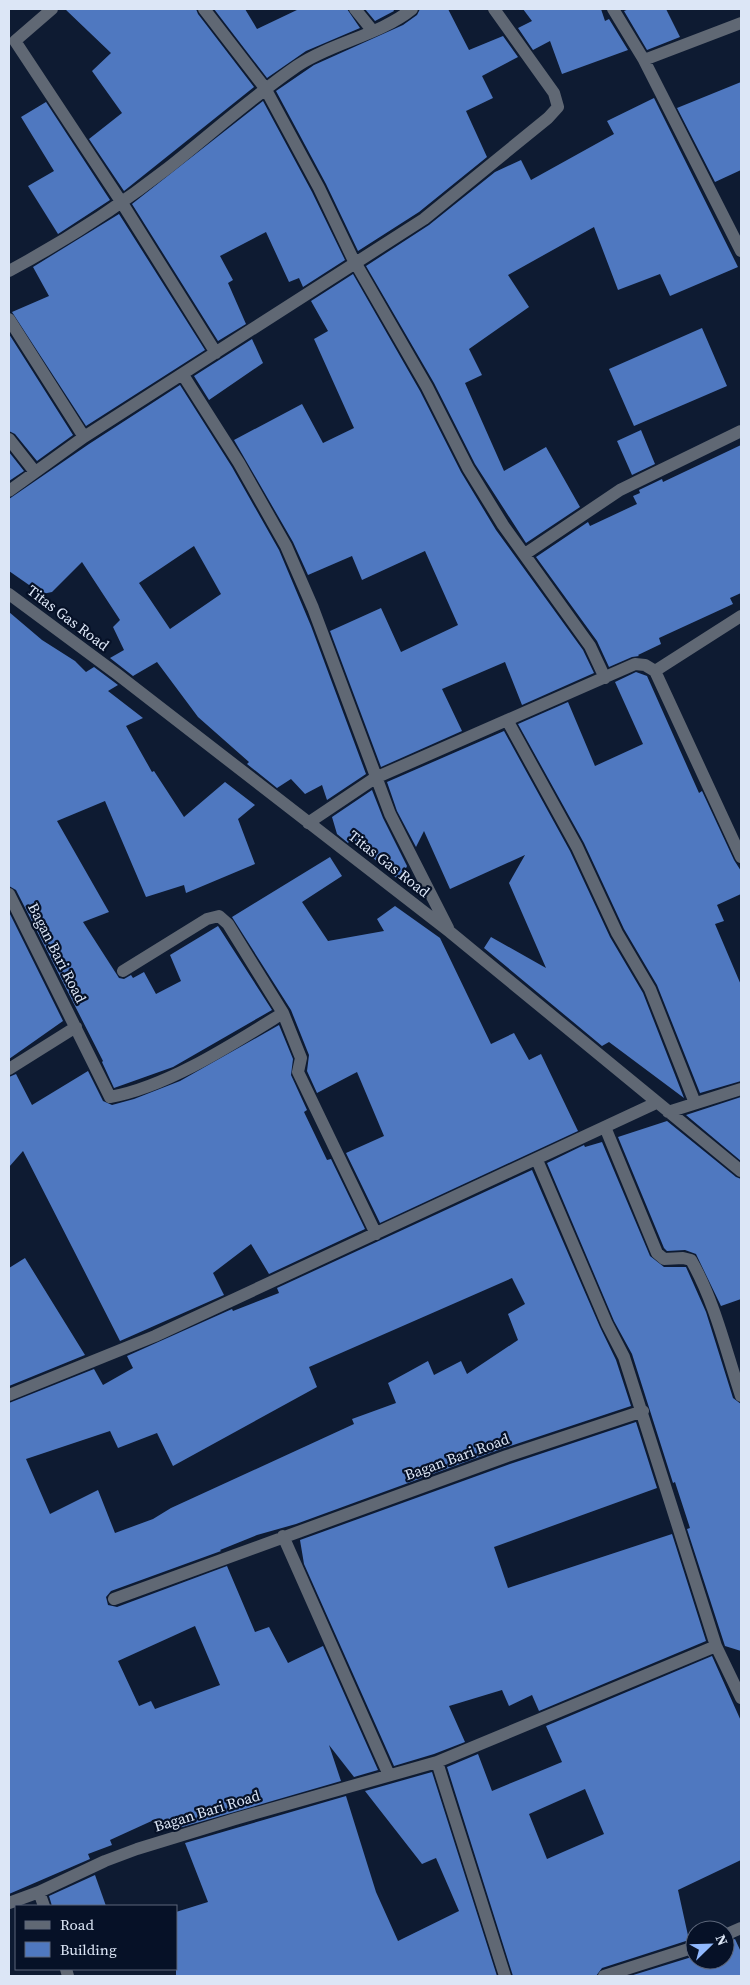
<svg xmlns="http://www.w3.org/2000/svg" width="750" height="1985" viewBox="0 0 750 1985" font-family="'Source Serif 4',serif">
	<rect width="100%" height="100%" fill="#0e1b32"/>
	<path fill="#4f78c0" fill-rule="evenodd" d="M 65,9 L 196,9 L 198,14 L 254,87 L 124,191 L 89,139 L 122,113 L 92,71 L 111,53 Z
		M 214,9 L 245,9 L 257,29 L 299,9 L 347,9 L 360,28 L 306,51 L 267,78 Z
		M 365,9 L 393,9 L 394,11 L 375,21 Z
		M 420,9 L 448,9 L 469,50 L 503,36 L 518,57 L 482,76 L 493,98 L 466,111 L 487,157 L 419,212 L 358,251 L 326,184 L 276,91 L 314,65 L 403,25 L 417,15 Z
		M 523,9 L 601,9 L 605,21 L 609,19 L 628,50 L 562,74 L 550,41 L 533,50 L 518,28 L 532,21 Z
		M 629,9 L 666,9 L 680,37 L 647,50 L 624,11 Z
		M 741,82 L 741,170 L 715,182 L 677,108 Z
		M 654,98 L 738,267 L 670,296 L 660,274 L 618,290 L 594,227 L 508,275 L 529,307 L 469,349 L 482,375 L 465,383 L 504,471 L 546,447 L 580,507 L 526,543 L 475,464 L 434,383 L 366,266 L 429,225 L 495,172 L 521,160 L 531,180 L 614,134 L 607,121 Z
		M 263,101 L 312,192 L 345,260 L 303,287 L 299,278 L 289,282 L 266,232 L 220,256 L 233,280 L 228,283 L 246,324 L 218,341 L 132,204 Z
		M 46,102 L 110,200 L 58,234 L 28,186 L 54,171 L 21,117 Z
		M 119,214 L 205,350 L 86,426 L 12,312 L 49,296 L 33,267 Z
		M 353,274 L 420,391 L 461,472 L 496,530 L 583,650 L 594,673 L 522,705 L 505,662 L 442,689 L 462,731 L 381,767 L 330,631 L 381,608 L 401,652 L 458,625 L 425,551 L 362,580 L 352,556 L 308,575 L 293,542 L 234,440 L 302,404 L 323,443 L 354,428 L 314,339 L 328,331 L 311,301 Z
		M 702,328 L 727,386 L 634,426 L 609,369 Z
		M 9,334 L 73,435 L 37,461 L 15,434 L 9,431 Z
		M 252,339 L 263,363 L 209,400 L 194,376 Z
		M 180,385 L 232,467 L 279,550 L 311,626 L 366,774 L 327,800 L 322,785 L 305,794 L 291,779 L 277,788 L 247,764 L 249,762 L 198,717 L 157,662 L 133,676 L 110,658 L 124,650 L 113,627 L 120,620 L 82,562 L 52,592 L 42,594 L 9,571 L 9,499 L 89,444 ZM 194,546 L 221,594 L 170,629 L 139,583 Z
		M 641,430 L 655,464 L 632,475 L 617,441 Z
		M 741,445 L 741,593 L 730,598 L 733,604 L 659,638 L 661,644 L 638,655 L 639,656 L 632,657 L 609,667 L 597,641 L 536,557 L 588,522 L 590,526 L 637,504 L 633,496 L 640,493 L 639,490 L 662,479 L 663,482 Z
		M 9,452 L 24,471 L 9,481 Z
		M 9,612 L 42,640 L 75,661 L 86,672 L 94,667 L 118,685 L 108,691 L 143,718 L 126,726 L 152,772 L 154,771 L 184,817 L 225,782 L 255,805 L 238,819 L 255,864 L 186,893 L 184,885 L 146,897 L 105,801 L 57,821 L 109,912 L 83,922 L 119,978 L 124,979 L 131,975 L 133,978 L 144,972 L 156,994 L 181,981 L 170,955 L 218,926 L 272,1010 L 173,1067 L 114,1088 L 102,1062 L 103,1061 L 16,890 L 9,886 Z
		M 636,672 L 647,676 L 699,793 L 702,791 L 734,860 L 741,871 L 741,894 L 717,905 L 724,921 L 715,924 L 741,985 L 741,1081 L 700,1093 L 657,985 L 624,929 L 584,843 L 518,724 L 568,702 L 595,766 L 643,744 L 615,682 Z
		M 504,731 L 570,851 L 610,937 L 643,993 L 684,1098 L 609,1042 L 602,1046 L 484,948 L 491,937 L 546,968 L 509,883 L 525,855 L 450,889 L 424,831 L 416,847 L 397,811 L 387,782 Z
		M 372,790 L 383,818 L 407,866 L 400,881 L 351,839 L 348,843 L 337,834 L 332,817 Z
		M 330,857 L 342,876 L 302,902 L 328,941 L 384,931 L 377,919 L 395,906 L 440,938 L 491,1044 L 514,1033 L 529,1060 L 541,1054 L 578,1131 L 380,1223 L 346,1153 L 384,1136 L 357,1072 L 317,1093 L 307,1071 L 309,1055 L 291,1010 L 232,917 Z
		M 9,912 L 63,1021 L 9,1059 Z
		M 279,1025 L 293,1059 L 291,1075 L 307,1110 L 304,1112 L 327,1160 L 331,1159 L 365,1229 L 269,1274 L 251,1244 L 213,1273 L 224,1295 L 120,1341 L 23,1151 L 9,1167 L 9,1077 L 16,1074 L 32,1105 L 88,1071 L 103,1101 L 112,1105 L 134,1099 L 180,1081 Z
		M 741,1097 L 741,1161 L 686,1115 Z
		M 667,1121 L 736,1177 L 741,1179 L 741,1299 L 721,1306 L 696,1254 L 685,1250 L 667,1251 L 664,1248 L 618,1137 Z
		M 602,1142 L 650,1256 L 664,1267 L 686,1267 L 706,1312 L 733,1398 L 741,1404 L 741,1651 L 725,1646 L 724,1643 L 687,1529 L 690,1528 L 675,1482 L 673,1483 L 632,1354 L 614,1321 L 547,1163 L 584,1145 L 585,1147 Z
		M 532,1170 L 600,1327 L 616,1360 L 631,1406 L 504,1448 L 296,1524 L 257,1535 L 220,1550 L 221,1551 L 111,1591 L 106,1597 L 108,1605 L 117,1607 L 227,1566 L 255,1632 L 269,1627 L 288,1663 L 323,1646 L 378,1770 L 354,1777 L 329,1745 L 341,1781 L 179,1828 L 177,1824 L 161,1831 L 156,1819 L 110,1840 L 112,1845 L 88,1854 L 90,1859 L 9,1894 L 9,1403 L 94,1369 L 103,1385 L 133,1368 L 127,1356 L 232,1309 L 233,1311 L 279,1293 L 277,1288 ZM 512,1278 L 525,1304 L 508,1314 L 518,1340 L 467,1374 L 461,1361 L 434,1375 L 428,1361 L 388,1383 L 396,1403 L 352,1419 L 354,1424 L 171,1508 L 153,1519 L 115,1533 L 98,1490 L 50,1514 L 26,1459 L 110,1431 L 118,1448 L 157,1433 L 173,1466 L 317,1387 L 309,1367 ZM 195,1626 L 220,1685 L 155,1709 L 151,1701 L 139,1706 L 118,1661 Z
		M 25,1258 L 85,1355 L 9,1386 L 9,1268 Z
		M 636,1422 L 657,1488 L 494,1547 L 508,1588 L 672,1534 L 706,1641 L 539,1711 L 532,1695 L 509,1706 L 502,1690 L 449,1706 L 465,1742 L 434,1754 L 394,1766 L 304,1564 L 300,1540 L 510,1464 Z
		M 712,1656 L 741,1721 L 741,1860 L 678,1890 L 689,1940 L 602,1968 L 596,1976 L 513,1976 L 447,1767 L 478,1754 L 492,1791 L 562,1762 L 546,1726 ZM 585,1789 L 604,1834 L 547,1859 L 529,1814 Z
		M 432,1772 L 497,1976 L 176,1976 L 176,1912 L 208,1902 L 185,1843 L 346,1796 L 376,1892 L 398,1941 L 459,1911 L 436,1858 L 422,1864 L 365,1791 Z
		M 95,1875 L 106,1906 L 52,1906 L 49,1896 Z
		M 735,1939 L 741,1952 L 741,1976 L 630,1976 L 695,1956 L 695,1960 L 725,1960 L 725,1943 Z"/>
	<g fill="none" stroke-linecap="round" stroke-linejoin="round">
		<path stroke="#606874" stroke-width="12" d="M 52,9 L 15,41 L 122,203 L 216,353
			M 204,9 L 265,88 L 319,188 L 352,257 L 427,387 L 468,468 L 503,525 L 590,646 L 605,678
			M 355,9 L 372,30
			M 613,9 L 644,60 L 741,251
			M 644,60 L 741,23
			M 9,271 C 65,241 118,207 168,168 C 211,134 252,97 297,66 C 331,43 380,35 412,9
			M 9,319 L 84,437
			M 183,375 L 239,463 L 286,546 L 313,608 L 390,814 L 448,928
			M 9,439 L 35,472
			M 9,491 L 84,437 L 424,219 L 548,118 L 558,107 L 554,93 L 494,9
			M 525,554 L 620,490 L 741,431
			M 9,594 L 117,674 L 450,932 L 741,1171
			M 655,671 L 741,616
			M 507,720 L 577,847 L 617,933 L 650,989 L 695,1103
			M 308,823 L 375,778 L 635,664 L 645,665 L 655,671 L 741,857
			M 9,894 L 110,1097 C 167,1087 233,1044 283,1013
			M 123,971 L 207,919 L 219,916 L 228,924 L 283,1013 L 301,1058 L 298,1072 L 376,1234
			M 9,1069 L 76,1027
			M 668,1112 L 741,1089
			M 605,1127 L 657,1253 L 664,1259 L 683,1258 L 691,1260 C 715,1302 726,1351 741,1396
			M 537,1160 L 607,1324 L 624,1357 L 716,1646 L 741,1698
			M 9,1395 L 155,1336 L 656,1103
			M 283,1536 L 389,1775
			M 114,1599 L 507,1456 L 643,1411
			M 437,1762 L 716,1646
			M 39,1892 L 105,1861 L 137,1849 L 235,1819 L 437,1762 L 505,1976
			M 9,1903 L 39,1892 L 44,1906
			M 725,1935 L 741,1928
			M 66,1969 L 68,1976
			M 604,1976 L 695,1947"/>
	</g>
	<g text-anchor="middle" stroke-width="4.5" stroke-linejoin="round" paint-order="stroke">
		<g font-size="15" fill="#dce6f6" stroke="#061127">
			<text transform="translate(68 618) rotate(37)" y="5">Titas Gas Road</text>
			<text transform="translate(389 864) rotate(38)" y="5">Titas Gas Road</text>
			<text transform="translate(57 953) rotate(63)" y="5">Bagan Bari Road</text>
			<text transform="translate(457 1457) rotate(-20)" y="5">Bagan Bari Road</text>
			<text transform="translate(207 1811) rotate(-17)" y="5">Bagan Bari Road</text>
		</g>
	</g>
	<rect width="750" height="1985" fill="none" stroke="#dce6f6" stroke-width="20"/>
	<rect x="15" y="1905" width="162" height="65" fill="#061127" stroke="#5c667a"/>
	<rect x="25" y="1921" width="25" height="8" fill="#606874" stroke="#5c667a"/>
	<text x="60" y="1930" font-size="15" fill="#dce6f6">Road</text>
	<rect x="25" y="1942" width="25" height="15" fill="#4f78c0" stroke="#5c667a"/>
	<text x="60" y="1955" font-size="15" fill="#dce6f6">Building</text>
	<g transform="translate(710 1945) rotate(67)"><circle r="24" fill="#061127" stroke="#5c667a"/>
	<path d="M0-4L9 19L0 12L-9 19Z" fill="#90b8fd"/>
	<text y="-8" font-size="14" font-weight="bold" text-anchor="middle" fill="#dce6f6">N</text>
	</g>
</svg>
